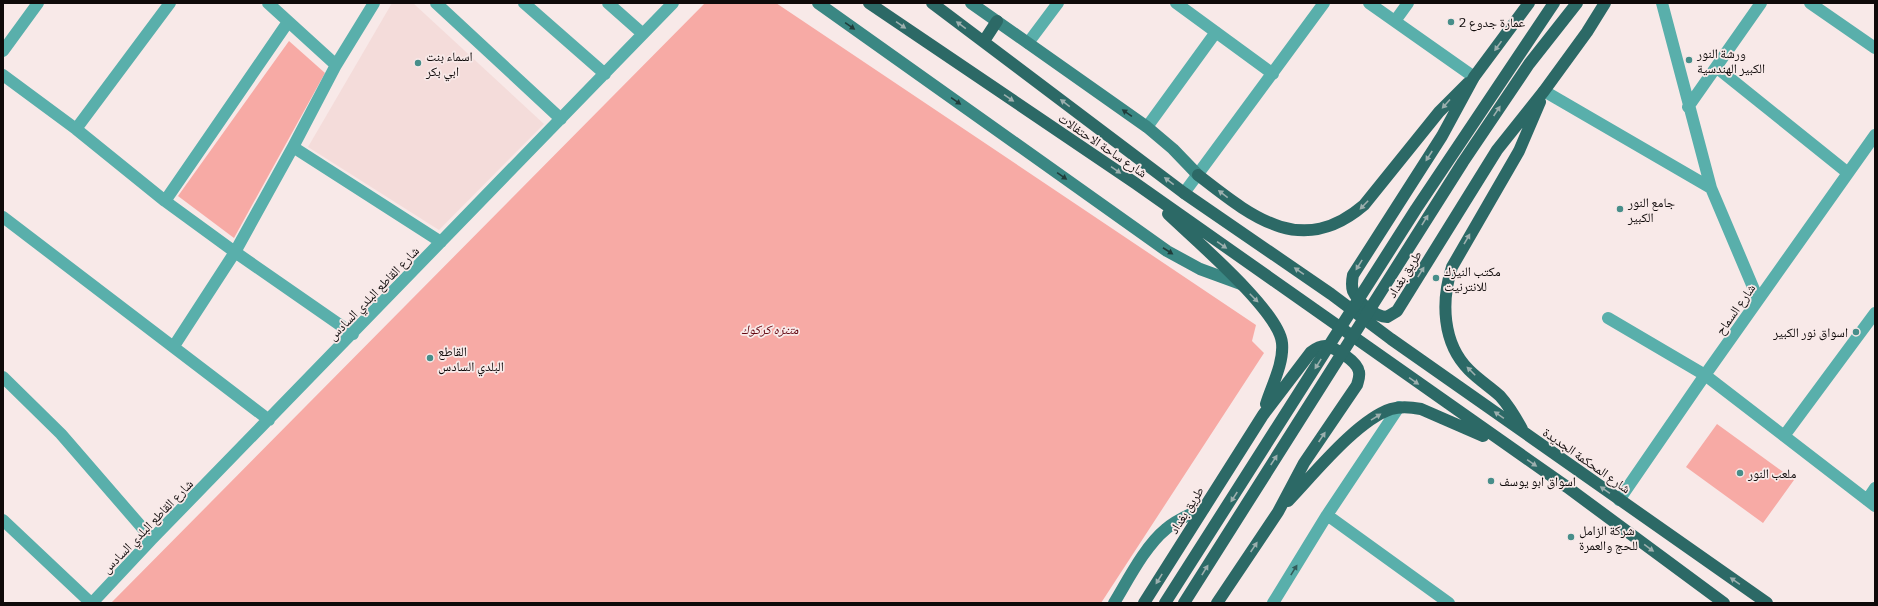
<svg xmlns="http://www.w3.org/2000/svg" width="1878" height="606" viewBox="0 0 1878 606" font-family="Bitter,'Noto Naskh Arabic',serif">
	<rect width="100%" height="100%" fill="#f8e9e8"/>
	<path fill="#f4dcda" d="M 392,3 L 413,3 L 544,124 L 439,230 L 308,147 Z"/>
	<path fill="#f7aaa5" d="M 705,3 L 776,3 L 1256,325 L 1252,341 L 1264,353 L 1101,603 L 111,603 Z
		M 289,41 L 325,73 L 234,238 L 178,196 Z
		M 1717,424 L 1794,480 L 1763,523 L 1686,467 Z"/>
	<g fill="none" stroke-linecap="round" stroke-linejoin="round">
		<path stroke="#59afab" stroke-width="12" d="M 268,3 L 336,65
			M 436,3 L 561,119
			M 524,3 L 605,74
			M 608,3 L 643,34
			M 1176,3 L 1273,74
			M 1369,3 L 1474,77
			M 1662,3 L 1711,188 L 1758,299
			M 1810,3 L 1875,48
			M 1395,21 L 1408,3
			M 1028,43 L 1058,3
			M 3,51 L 38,3
			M 1716,67 L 1848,173
			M 3,75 L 76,129 L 165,201 L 235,252 L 353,334
			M 1544,91 L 1711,188
			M 1688,107 L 1761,3
			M 1147,127 L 1216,32
			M 76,129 L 170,3
			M 293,147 L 441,242
			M 1184,193 L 1324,3
			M 165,201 L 288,22
			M 3,217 L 269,420
			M 1608,318 L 1705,375 L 1875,506
			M 174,346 L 235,252 L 293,147 L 336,65 L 374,3
			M 3,377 L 61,434 L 152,539
			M 1784,436 L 1875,313
			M 1619,500 L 1705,375 L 1875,135
			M 1867,500 L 1875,488
			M 1327,515 L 1449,603
			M 3,520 L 91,603
			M 92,603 L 152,539 L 673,3
			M 1273,603 L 1327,515 L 1399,407"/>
		<path stroke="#3a8783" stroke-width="12" d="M 818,3 L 1167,251 L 1200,269 L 1241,284
			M 971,3 L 1147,127 L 1173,149 L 1198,175
			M 1114,603 C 1128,580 1145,546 1166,529 C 1177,519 1191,514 1204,508"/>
		<path stroke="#2c6966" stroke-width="12" d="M 869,3 L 1135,183 L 1567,487 L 1724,603
			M 932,3 L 1184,193 L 1331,294 L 1391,339 L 1767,603
			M 1529,3 L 1474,77 L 1442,136 L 1353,275 C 1352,280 1351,285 1353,291 C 1358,302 1375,317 1387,317 L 1397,311 L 1497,150 L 1544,91 L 1587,32 L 1605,3
			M 984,41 L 997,21
			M 1198,175 C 1251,216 1301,259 1364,205 L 1439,112 L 1468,83
			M 1168,214 C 1194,239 1279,311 1282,343 C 1284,363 1272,385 1266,404
			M 1522,429 C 1516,418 1509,406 1500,396 C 1490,387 1479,380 1469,370 C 1442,343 1441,301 1452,267 L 1519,151 L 1540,102
			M 1288,501 C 1313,475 1357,420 1391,409 C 1401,406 1411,407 1421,409 L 1483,436
			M 1144,603 L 1263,415 L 1311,352 C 1315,349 1319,346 1325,346 C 1335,347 1358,362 1359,372 C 1360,377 1358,381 1357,385 L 1304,463 L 1278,512 L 1217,603"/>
		<path stroke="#2c6966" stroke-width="12" d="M 1165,603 L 1416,209 L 1554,3
			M 1184,603 L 1463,162 L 1529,64 L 1577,3"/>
	</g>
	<defs><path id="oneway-solid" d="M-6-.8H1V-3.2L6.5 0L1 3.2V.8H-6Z"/></defs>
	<g fill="#9cafae">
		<use href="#oneway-solid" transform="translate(901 25) rotate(34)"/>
		<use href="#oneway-solid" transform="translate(961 25) rotate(-144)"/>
		<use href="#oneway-solid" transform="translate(1498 46) rotate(126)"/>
		<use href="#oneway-solid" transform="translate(1009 98) rotate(34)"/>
		<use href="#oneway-solid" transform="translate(1065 103) rotate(-143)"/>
		<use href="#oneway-solid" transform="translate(1446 104) rotate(132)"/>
		<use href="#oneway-solid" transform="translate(1497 111) rotate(-56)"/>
		<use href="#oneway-solid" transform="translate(1429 156) rotate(123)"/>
		<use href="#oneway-solid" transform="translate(1116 170) rotate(34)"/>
		<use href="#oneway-solid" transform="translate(1169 181) rotate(-143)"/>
		<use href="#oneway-solid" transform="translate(1223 194) rotate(-142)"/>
		<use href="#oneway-solid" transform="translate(1364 205) rotate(134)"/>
		<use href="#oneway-solid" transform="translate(1425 220) rotate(-58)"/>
		<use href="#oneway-solid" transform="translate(1467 239) rotate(-60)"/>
		<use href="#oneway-solid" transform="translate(1222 245) rotate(35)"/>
		<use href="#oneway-solid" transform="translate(1359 265) rotate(122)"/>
		<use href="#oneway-solid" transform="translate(1299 271) rotate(-145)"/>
		<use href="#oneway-solid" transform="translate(1421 272) rotate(-58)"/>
		<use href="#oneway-solid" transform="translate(1254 298) rotate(45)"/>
		<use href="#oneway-solid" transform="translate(1318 364) rotate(122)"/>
		<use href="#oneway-solid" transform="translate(1471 371) rotate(-135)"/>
		<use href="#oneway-solid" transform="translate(1414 381) rotate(35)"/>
		<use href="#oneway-solid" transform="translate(1499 415) rotate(-145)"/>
		<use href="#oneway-solid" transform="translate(1376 417) rotate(-32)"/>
		<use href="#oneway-solid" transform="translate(1322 437) rotate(-56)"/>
		<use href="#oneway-solid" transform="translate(1274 460) rotate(-57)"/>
		<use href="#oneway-solid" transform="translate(1532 463) rotate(35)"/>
		<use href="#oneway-solid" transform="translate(1605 490) rotate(-145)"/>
		<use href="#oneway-solid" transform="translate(1234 497) rotate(123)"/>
		<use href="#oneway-solid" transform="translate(1254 547) rotate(-56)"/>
		<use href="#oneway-solid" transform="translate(1649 548) rotate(36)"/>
		<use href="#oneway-solid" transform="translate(1205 570) rotate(-58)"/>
		<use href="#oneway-solid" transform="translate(1159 579) rotate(122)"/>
		<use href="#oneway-solid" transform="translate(1735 581) rotate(-145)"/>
	</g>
	<g fill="#203c3a">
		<use href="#oneway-solid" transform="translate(850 26) rotate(35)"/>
		<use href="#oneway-solid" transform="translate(956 101) rotate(35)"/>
		<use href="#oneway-solid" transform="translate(1127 113) rotate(-145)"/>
		<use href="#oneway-solid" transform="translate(1062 176) rotate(35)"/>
		<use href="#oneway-solid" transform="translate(1168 251) rotate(33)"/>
	</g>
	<use fill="#345c5a" href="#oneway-solid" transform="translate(1294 570) rotate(-58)"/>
	<g fill="#478e8a" stroke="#f8e9e8" stroke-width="1.5">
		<circle cx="1451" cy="22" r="4"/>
		<circle cx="1689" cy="60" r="4"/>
		<circle cx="418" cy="63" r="4"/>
		<circle cx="1620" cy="209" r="4"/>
		<circle cx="1436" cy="278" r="4"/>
		<circle cx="1856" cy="332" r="4"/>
		<circle cx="430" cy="358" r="4"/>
		<circle cx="1740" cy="473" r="4"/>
		<circle cx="1491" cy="481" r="4"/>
		<circle cx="1571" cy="537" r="4"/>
	</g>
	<g text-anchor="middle" stroke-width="3.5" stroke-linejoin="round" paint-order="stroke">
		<g font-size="13" fill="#0f0a0a" stroke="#f8e9e8" text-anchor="start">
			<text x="1459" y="27">عمارة جدوع 2</text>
			<text x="1697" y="58">ورشة النور<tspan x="1697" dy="15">الكبير الهندسية</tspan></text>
			<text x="426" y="61">اسماء بنت<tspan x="426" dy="15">ابي بكر</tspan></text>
			<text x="1628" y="207">جامع النور<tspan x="1628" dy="15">الكبير</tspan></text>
			<text x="1444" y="276">مكتب النيزك<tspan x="1444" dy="15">للانترنيت</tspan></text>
			<text x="1848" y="337" text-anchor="end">اسواق نور الكبير</text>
			<text x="438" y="356">القاطع<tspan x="438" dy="15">البلدي السادس</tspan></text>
			<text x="1748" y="478">ملعب النور</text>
			<text x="1499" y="486">اسواق ابو يوسف</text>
			<text x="1579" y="535">شركة الزامل<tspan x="1579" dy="15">للحج والعمرة</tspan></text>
		</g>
		<g font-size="13" fill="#0f0a0a" stroke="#f8e9e8">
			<text transform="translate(1103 145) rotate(34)" y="5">شارع ساحة الاحتفالات</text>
			<text transform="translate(1404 274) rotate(-58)" y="5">طريق بغداد</text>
			<text transform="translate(373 293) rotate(-46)" y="5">شارع القاطع البلدي السادس</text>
			<text transform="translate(1735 309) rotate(-55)" y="5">شارع السماح</text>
			<text transform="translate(1587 460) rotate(35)" y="5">شارع المحكمة الجديدة</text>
			<text transform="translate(1186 510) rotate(-58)" y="5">طريق بغداد</text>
			<text transform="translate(147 526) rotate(-46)" y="5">شارع القاطع البلدي السادس</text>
		</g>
		<g font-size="13" font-style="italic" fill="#650711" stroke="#f8e9e8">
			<text x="770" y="334">متنزه كركوك</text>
		</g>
	</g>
	<rect width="1878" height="606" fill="none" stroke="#0f0a0a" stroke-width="8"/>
</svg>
